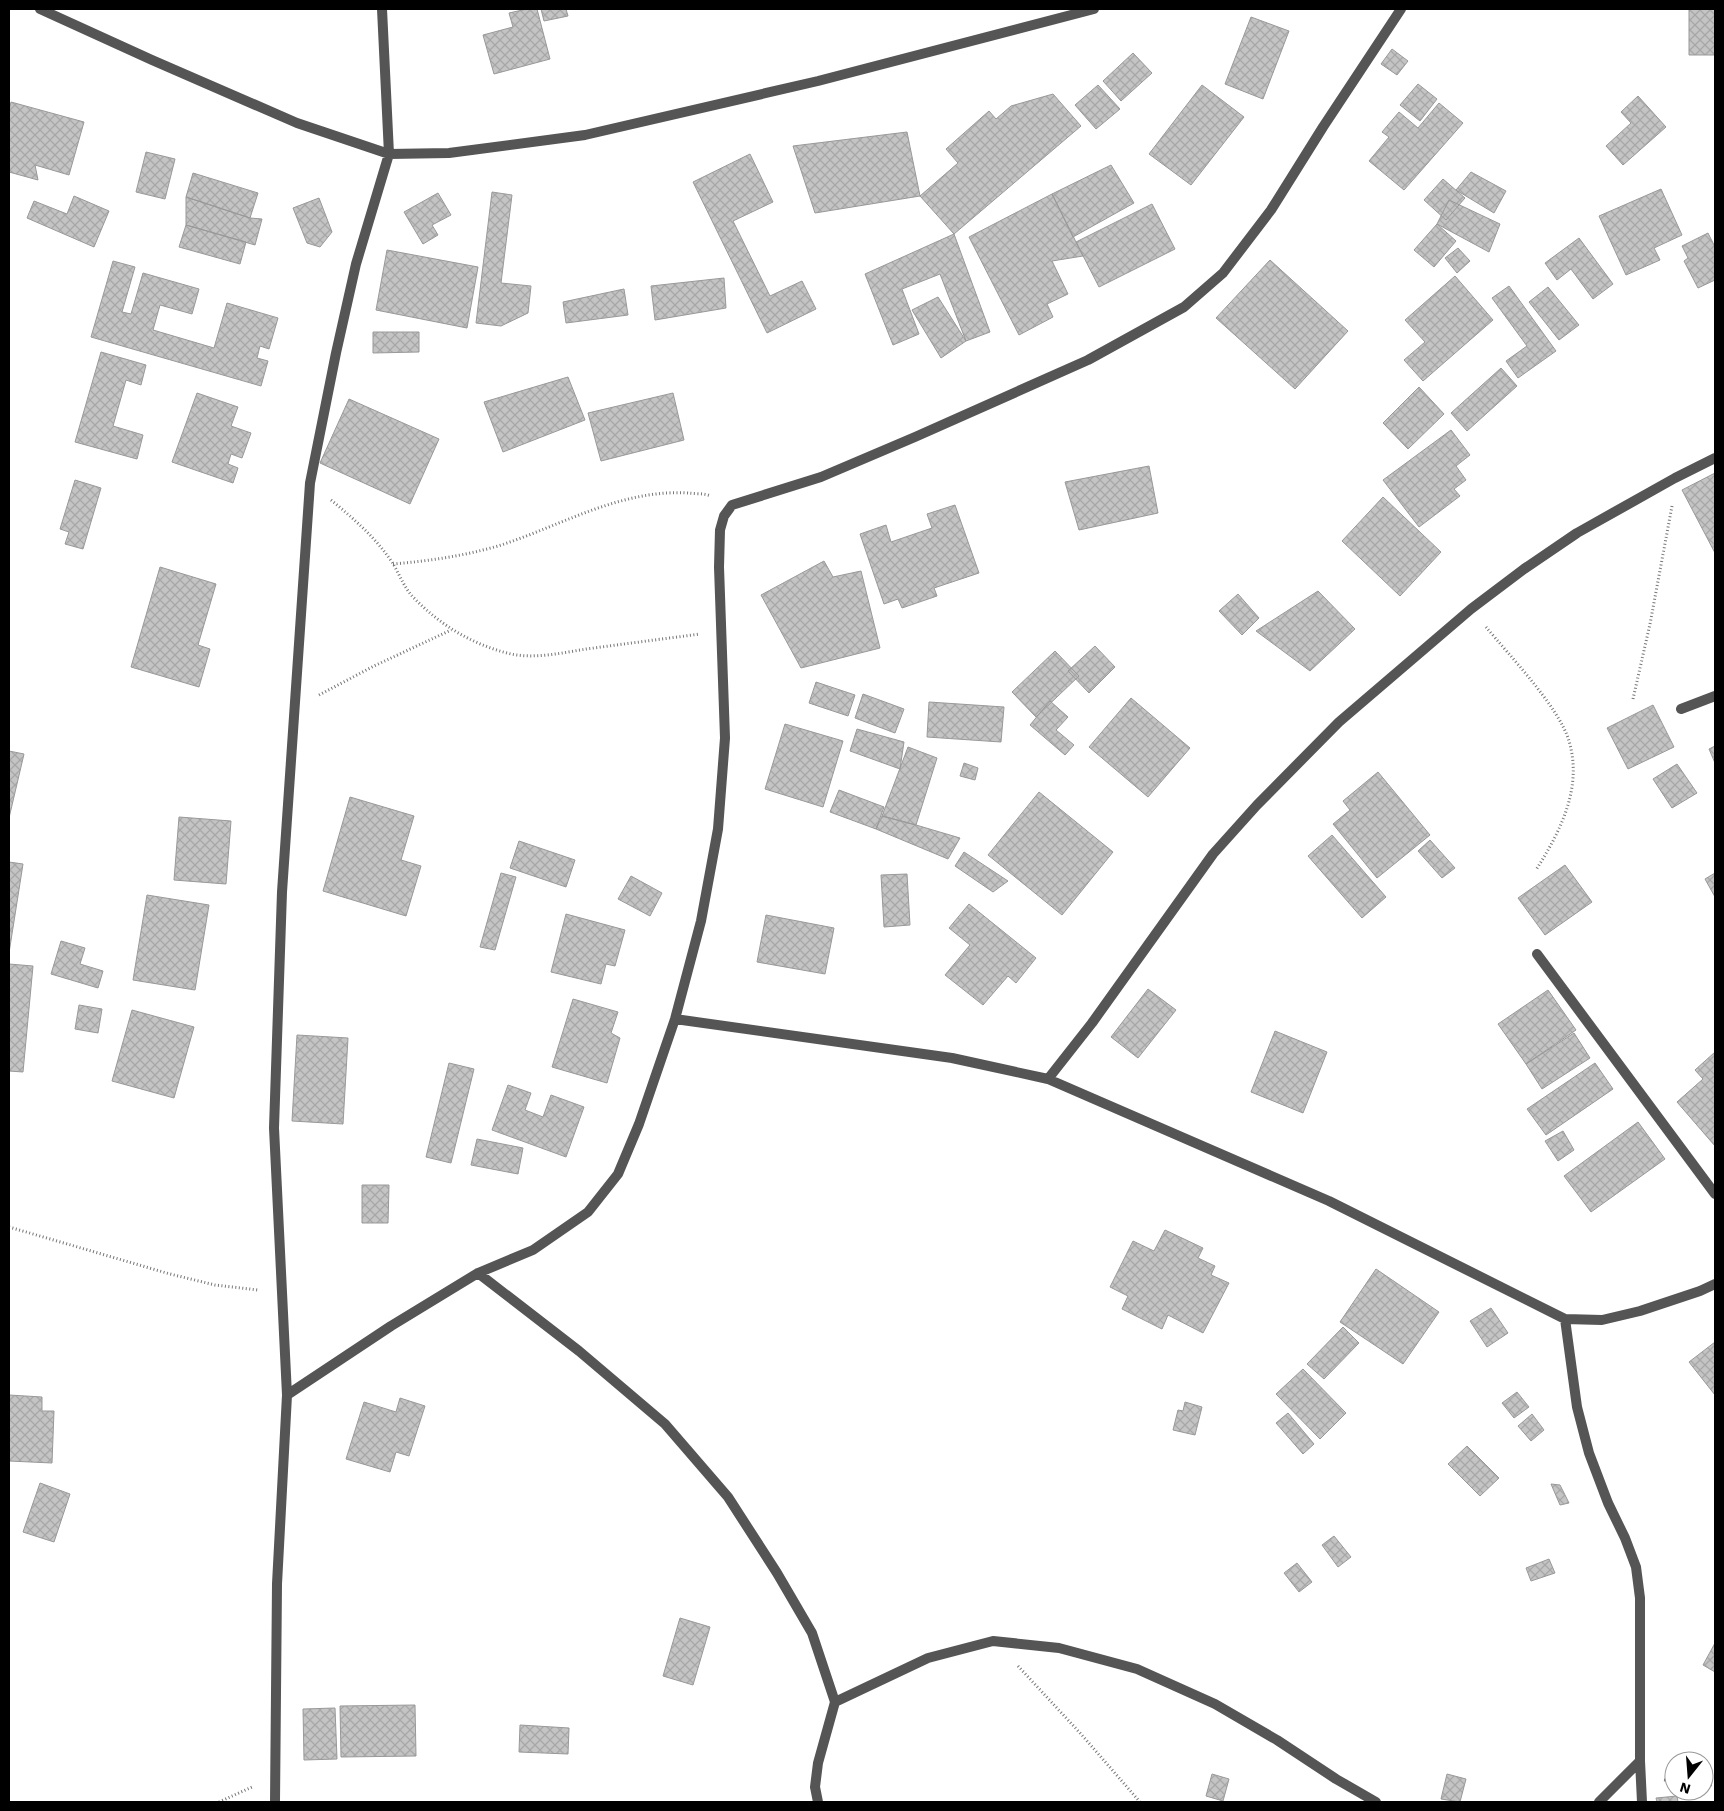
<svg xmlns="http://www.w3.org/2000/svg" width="1724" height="1811" viewBox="0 0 1724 1811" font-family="'Work Sans',sans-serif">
	<defs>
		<pattern id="building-cross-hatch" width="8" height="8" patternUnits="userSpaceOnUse" patternTransform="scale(1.25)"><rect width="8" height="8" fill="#c4c4c4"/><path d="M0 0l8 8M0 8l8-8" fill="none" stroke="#a7a7a7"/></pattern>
	</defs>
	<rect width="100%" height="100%" fill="#fff"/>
	<path fill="url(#building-cross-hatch)" stroke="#999" d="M 527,9 L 537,9 L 550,59 L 494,74 L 483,35 L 513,27 L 509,13 Z
		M 541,9 L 566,9 L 568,16 L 544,21 Z
		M 1689,9 L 1715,9 L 1715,55 L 1689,55 Z
		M 1251,17 L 1289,31 L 1263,99 L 1225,84 Z
		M 1392,49 L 1408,61 L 1397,75 L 1381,64 Z
		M 1133,53 L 1152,73 L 1121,101 L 1103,81 Z
		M 1418,84 L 1437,99 L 1420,121 L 1400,105 Z
		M 1098,85 L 1120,109 L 1096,129 L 1075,105 Z
		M 1202,85 L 1244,117 L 1191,185 L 1149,154 Z
		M 1053,94 L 1081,126 L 954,234 L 920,196 L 958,163 L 946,149 L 989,111 L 996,119 L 1011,106 Z
		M 1638,96 L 1666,127 L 1623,165 L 1606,146 L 1631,123 L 1621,112 Z
		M 11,102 L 84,122 L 69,175 L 35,165 L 38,180 L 9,172 L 9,110 Z
		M 1439,103 L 1463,123 L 1404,190 L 1369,161 L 1389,137 L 1382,132 L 1399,112 L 1418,128 Z
		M 907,132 L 920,196 L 815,213 L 793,146 Z
		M 146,152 L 175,159 L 165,199 L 136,192 Z
		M 750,154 L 773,202 L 733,221 L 770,296 L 802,281 L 816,309 L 767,333 L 693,182 Z
		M 1111,165 L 1134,203 L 1073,237 L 1052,194 Z
		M 1471,172 L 1506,191 L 1494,213 L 1456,190 Z
		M 193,173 L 258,193 L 250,218 L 186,197 Z
		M 1443,179 L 1465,198 L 1446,220 L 1424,200 Z
		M 1661,189 L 1682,235 L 1654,248 L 1660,260 L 1626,275 L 1599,216 Z
		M 492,192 L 512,195 L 501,283 L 531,286 L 528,313 L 501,326 L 476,323 Z
		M 438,193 L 451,215 L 432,225 L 438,235 L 423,244 L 404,212 Z
		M 1052,194 L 1083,256 L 1052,261 L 1068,294 L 1047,304 L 1053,317 L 1019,335 L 969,237 Z
		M 74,196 L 109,211 L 94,247 L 27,218 L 34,201 L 67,214 Z
		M 186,197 L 250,218 L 262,219 L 255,245 L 186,225 Z
		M 319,198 L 332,232 L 320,247 L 307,243 L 293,208 Z
		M 1449,200 L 1500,224 L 1489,252 L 1437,224 Z
		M 1152,204 L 1175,249 L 1099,287 L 1076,242 Z
		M 1437,224 L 1456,241 L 1434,267 L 1414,250 Z
		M 186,225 L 246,242 L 240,264 L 179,247 Z
		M 1708,233 L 1715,247 L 1715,280 L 1698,288 L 1684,261 L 1688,258 L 1682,246 Z
		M 954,234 L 990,332 L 966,341 L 940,274 L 902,289 L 919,334 L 893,345 L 865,274 Z
		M 1579,238 L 1613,284 L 1593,299 L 1571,269 L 1557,280 L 1545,263 Z
		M 1458,248 L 1470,261 L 1457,273 L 1445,258 Z
		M 387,250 L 478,267 L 467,328 L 376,310 Z
		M 1270,260 L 1348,331 L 1295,389 L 1216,318 Z
		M 113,261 L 135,267 L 122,312 L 131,314 L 143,273 L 199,289 L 192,314 L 160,305 L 153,330 L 214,348 L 227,303 L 278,318 L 269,349 L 260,346 L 257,358 L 268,361 L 261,386 L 91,337 Z
		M 1455,276 L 1493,320 L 1423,381 L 1404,360 L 1425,342 L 1405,320 Z
		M 724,278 L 726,308 L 655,320 L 651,286 Z
		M 1509,286 L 1556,351 L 1518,378 L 1506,361 L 1527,346 L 1492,298 Z
		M 1548,287 L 1579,325 L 1559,340 L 1529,302 Z
		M 624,289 L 628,315 L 566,323 L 563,302 Z
		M 938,297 L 966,341 L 941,358 L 912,310 Z
		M 373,332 L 419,332 L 419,352 L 373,353 Z
		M 101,352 L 146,365 L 141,385 L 126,380 L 113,426 L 143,435 L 137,459 L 75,442 Z
		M 1501,368 L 1517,386 L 1467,431 L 1451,413 Z
		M 568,377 L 585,420 L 503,452 L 484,402 Z
		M 1419,387 L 1444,414 L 1408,449 L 1383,423 Z
		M 197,393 L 238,407 L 231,426 L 251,433 L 242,458 L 231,454 L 228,464 L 238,468 L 233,483 L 172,462 Z
		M 673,393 L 684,440 L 601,461 L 588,413 Z
		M 349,399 L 439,439 L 410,504 L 320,463 Z
		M 1451,430 L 1470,455 L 1456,466 L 1466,480 L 1454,489 L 1460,496 L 1419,527 L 1383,480 Z
		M 1149,466 L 1158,513 L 1079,530 L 1065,482 Z
		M 1715,473 L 1715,553 L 1682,490 Z
		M 75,480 L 101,488 L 83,549 L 65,544 L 69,532 L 60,529 Z
		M 1383,497 L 1441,552 L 1400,596 L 1342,541 Z
		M 955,505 L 979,573 L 934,588 L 937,596 L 902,608 L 898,599 L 884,604 L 860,534 L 886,525 L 891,542 L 932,528 L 927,514 Z
		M 824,561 L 833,577 L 861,571 L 880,648 L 801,668 L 761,595 Z
		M 160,567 L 216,584 L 198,645 L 210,649 L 199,687 L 131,667 Z
		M 1318,591 L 1355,629 L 1310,671 L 1256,631 Z
		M 1238,594 L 1259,618 L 1242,635 L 1219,611 Z
		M 1095,646 L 1115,667 L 1089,693 L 1068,671 Z
		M 1055,651 L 1079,676 L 1036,717 L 1012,692 Z
		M 816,682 L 855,695 L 848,716 L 809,703 Z
		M 863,694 L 904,709 L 895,733 L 855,718 Z
		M 1131,698 L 1190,748 L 1148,797 L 1089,747 Z
		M 1050,701 L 1068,717 L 1056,730 L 1074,745 L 1065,755 L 1030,725 Z
		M 929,702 L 1004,707 L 1001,742 L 927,737 Z
		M 1653,705 L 1674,747 L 1628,769 L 1607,728 Z
		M 785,724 L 843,741 L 823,807 L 765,789 Z
		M 857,729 L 904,742 L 900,769 L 850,751 Z
		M 1715,746 L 1715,763 L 1709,749 Z
		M 908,747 L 937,758 L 916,825 L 882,816 Z
		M 9,751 L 24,754 L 9,818 Z
		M 964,763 L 978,768 L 975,780 L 960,776 Z
		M 1677,764 L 1697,793 L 1672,808 L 1653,779 Z
		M 1378,772 L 1430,835 L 1377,878 L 1333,824 L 1350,810 L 1343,801 Z
		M 839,790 L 884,807 L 876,829 L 830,812 Z
		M 1039,792 L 1113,852 L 1062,915 L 988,855 Z
		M 350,797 L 414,816 L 401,860 L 421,866 L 406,916 L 323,891 Z
		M 882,816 L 916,825 L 960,838 L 948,859 L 876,829 Z
		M 179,817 L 231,821 L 226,884 L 174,880 Z
		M 1332,835 L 1386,897 L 1362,918 L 1308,856 Z
		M 1430,840 L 1455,868 L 1442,878 L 1418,851 Z
		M 519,841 L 575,860 L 566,887 L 510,868 Z
		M 964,852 L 1008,881 L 993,892 L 955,866 Z
		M 9,862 L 23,864 L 9,953 Z
		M 1565,865 L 1592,902 L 1545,935 L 1518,898 Z
		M 501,873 L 516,877 L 495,950 L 480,947 Z
		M 1715,873 L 1715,897 L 1705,879 Z
		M 907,874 L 910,925 L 884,927 L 881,875 Z
		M 631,876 L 662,893 L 650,916 L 618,899 Z
		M 147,895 L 209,905 L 195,990 L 133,980 Z
		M 969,904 L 1036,958 L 1016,983 L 1008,976 L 983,1005 L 945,975 L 970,945 L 949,928 Z
		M 566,914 L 625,930 L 615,966 L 606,964 L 601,984 L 551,972 Z
		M 766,915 L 834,928 L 825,974 L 757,962 Z
		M 61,941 L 85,948 L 80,964 L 103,971 L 98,988 L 51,974 Z
		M 9,964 L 33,966 L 23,1072 L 9,1071 Z
		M 1148,989 L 1176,1010 L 1138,1058 L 1111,1037 Z
		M 1548,990 L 1576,1030 L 1526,1064 L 1498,1024 Z
		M 573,999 L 618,1012 L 611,1033 L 620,1038 L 607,1083 L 552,1067 Z
		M 79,1005 L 102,1009 L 98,1033 L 75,1029 Z
		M 132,1010 L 194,1027 L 174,1098 L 112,1081 Z
		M 1275,1031 L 1327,1052 L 1303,1113 L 1251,1092 Z
		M 1574,1033 L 1590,1058 L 1542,1089 L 1526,1064 Z
		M 297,1035 L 348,1038 L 343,1124 L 292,1121 Z
		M 1715,1052 L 1715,1146 L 1677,1102 L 1703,1079 L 1695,1070 Z
		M 449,1063 L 474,1069 L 451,1163 L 426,1157 Z
		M 1595,1063 L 1613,1089 L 1546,1135 L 1527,1109 Z
		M 508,1085 L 531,1093 L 525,1110 L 543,1117 L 551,1095 L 584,1107 L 566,1157 L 492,1130 Z
		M 1638,1122 L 1665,1159 L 1591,1212 L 1564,1176 Z
		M 1563,1131 L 1574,1150 L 1558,1161 L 1545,1141 Z
		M 477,1139 L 523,1148 L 518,1174 L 471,1165 Z
		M 362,1185 L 389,1185 L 388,1223 L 362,1223 Z
		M 1165,1230 L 1203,1248 L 1198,1258 L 1215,1266 L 1211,1275 L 1229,1283 L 1203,1333 L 1168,1315 L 1162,1329 L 1122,1309 L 1128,1296 L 1110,1287 L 1133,1241 L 1154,1251 Z
		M 1376,1269 L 1439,1312 L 1403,1364 L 1340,1322 Z
		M 1491,1308 L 1508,1333 L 1487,1347 L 1470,1321 Z
		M 1343,1327 L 1359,1343 L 1324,1379 L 1307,1364 Z
		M 1715,1342 L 1715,1395 L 1689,1362 Z
		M 1303,1369 L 1346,1413 L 1320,1439 L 1276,1394 Z
		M 1517,1392 L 1529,1407 L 1514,1418 L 1502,1403 Z
		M 9,1395 L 42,1397 L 42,1411 L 54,1411 L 52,1463 L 9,1461 Z
		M 400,1398 L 425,1406 L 409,1456 L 396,1452 L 390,1472 L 346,1459 L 364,1402 L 396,1412 Z
		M 1185,1402 L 1202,1407 L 1195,1435 L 1173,1430 L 1178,1410 L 1183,1411 Z
		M 1288,1413 L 1314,1444 L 1303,1454 L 1276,1423 Z
		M 1532,1414 L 1544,1430 L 1531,1441 L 1518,1426 Z
		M 1467,1446 L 1499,1478 L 1480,1496 L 1448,1464 Z
		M 40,1483 L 70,1494 L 54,1542 L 23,1532 Z
		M 1551,1484 L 1560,1485 L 1569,1503 L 1560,1505 Z
		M 1334,1536 L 1351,1557 L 1338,1567 L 1322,1545 Z
		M 1549,1559 L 1555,1573 L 1531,1581 L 1526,1568 Z
		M 1297,1563 L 1312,1582 L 1299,1592 L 1284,1573 Z
		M 680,1618 L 710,1627 L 693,1685 L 663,1676 Z
		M 1715,1643 L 1715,1672 L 1703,1665 Z
		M 415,1705 L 416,1756 L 341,1757 L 340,1706 Z
		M 335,1708 L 337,1759 L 304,1760 L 303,1709 Z
		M 520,1725 L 569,1728 L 568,1754 L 519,1752 Z
		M 1212,1774 L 1229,1779 L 1223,1801 L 1206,1796 Z
		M 1447,1774 L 1466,1779 L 1460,1802 L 1441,1799 Z
		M 1677,1796 L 1678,1802 L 1657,1802 L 1656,1798 Z"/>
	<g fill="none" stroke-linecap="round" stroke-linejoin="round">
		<path stroke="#777" stroke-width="3" stroke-dasharray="1 2.5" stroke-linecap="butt" d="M 331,500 C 354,519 375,537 392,562 C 399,573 404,588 414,598 C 440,625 473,645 511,654 C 535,659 562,653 586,649 C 624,644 662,639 700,634
			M 393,564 C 429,561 463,556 498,546 C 561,526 620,489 688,493 C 695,494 704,493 711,496
			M 1486,627 C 1509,655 1559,707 1569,741 C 1583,788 1560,832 1536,870
			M 319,695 L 374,666 L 451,630
			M 1633,699 L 1650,624 L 1672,506
			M 9,1227 L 170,1274 L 215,1285 L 258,1290
			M 1018,1666 L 1081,1734 L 1140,1802
			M 1664,1780 L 1674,1781
			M 1704,1784 L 1715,1785
			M 219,1802 L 252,1787"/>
		<path stroke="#555" stroke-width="10" d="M 40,9 L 152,60 L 297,123 L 389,154 L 449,153 L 585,135 L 818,81 L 1094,9
			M 1681,709 L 1715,696
			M 1537,954 L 1715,1194
			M 675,1019 L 952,1058 L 1048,1079 L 1329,1201 L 1565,1319 L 1602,1320 L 1640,1311 L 1700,1291 L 1715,1284
			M 1048,1079 L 1092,1023 L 1213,854 L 1257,805 L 1339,722 L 1471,609 L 1524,569 L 1577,533 L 1675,478 L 1715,458
			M 478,1273 L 579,1351 L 665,1424 L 728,1497 L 777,1573 L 812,1633 L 835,1702 L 818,1763 L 815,1787 L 818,1802
			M 1565,1319 L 1577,1407 L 1589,1453 L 1608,1503 L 1625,1538 L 1636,1567 L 1640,1598 L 1640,1761 L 1642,1802
			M 287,1395 L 391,1326 L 478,1273 L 533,1250 L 588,1212 L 618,1174 L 639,1124 L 675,1019 L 701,921 L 718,829 L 725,738 L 719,567 L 720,530 L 724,516 L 732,505 L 821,477 L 915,437 L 1088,360 L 1184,307 L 1223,273 L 1271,210 L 1323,127 L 1401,9
			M 835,1702 L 928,1658 L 993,1641 L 1059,1648 L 1137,1669 L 1215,1704 L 1277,1740 L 1336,1779 L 1376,1802
			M 275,1802 L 277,1584 L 287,1395 L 274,1128 L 282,892 L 310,483 L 336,353 L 356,264 L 389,154 L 382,9
			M 1599,1802 L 1640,1761"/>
	</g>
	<rect width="1724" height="1811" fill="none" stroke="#000000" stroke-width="20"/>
	<g transform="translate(1689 1776) rotate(197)"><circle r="24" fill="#ffffff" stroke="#999999"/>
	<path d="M0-4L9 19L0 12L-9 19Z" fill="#000000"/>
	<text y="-8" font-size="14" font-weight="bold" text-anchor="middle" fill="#000000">N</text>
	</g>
</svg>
